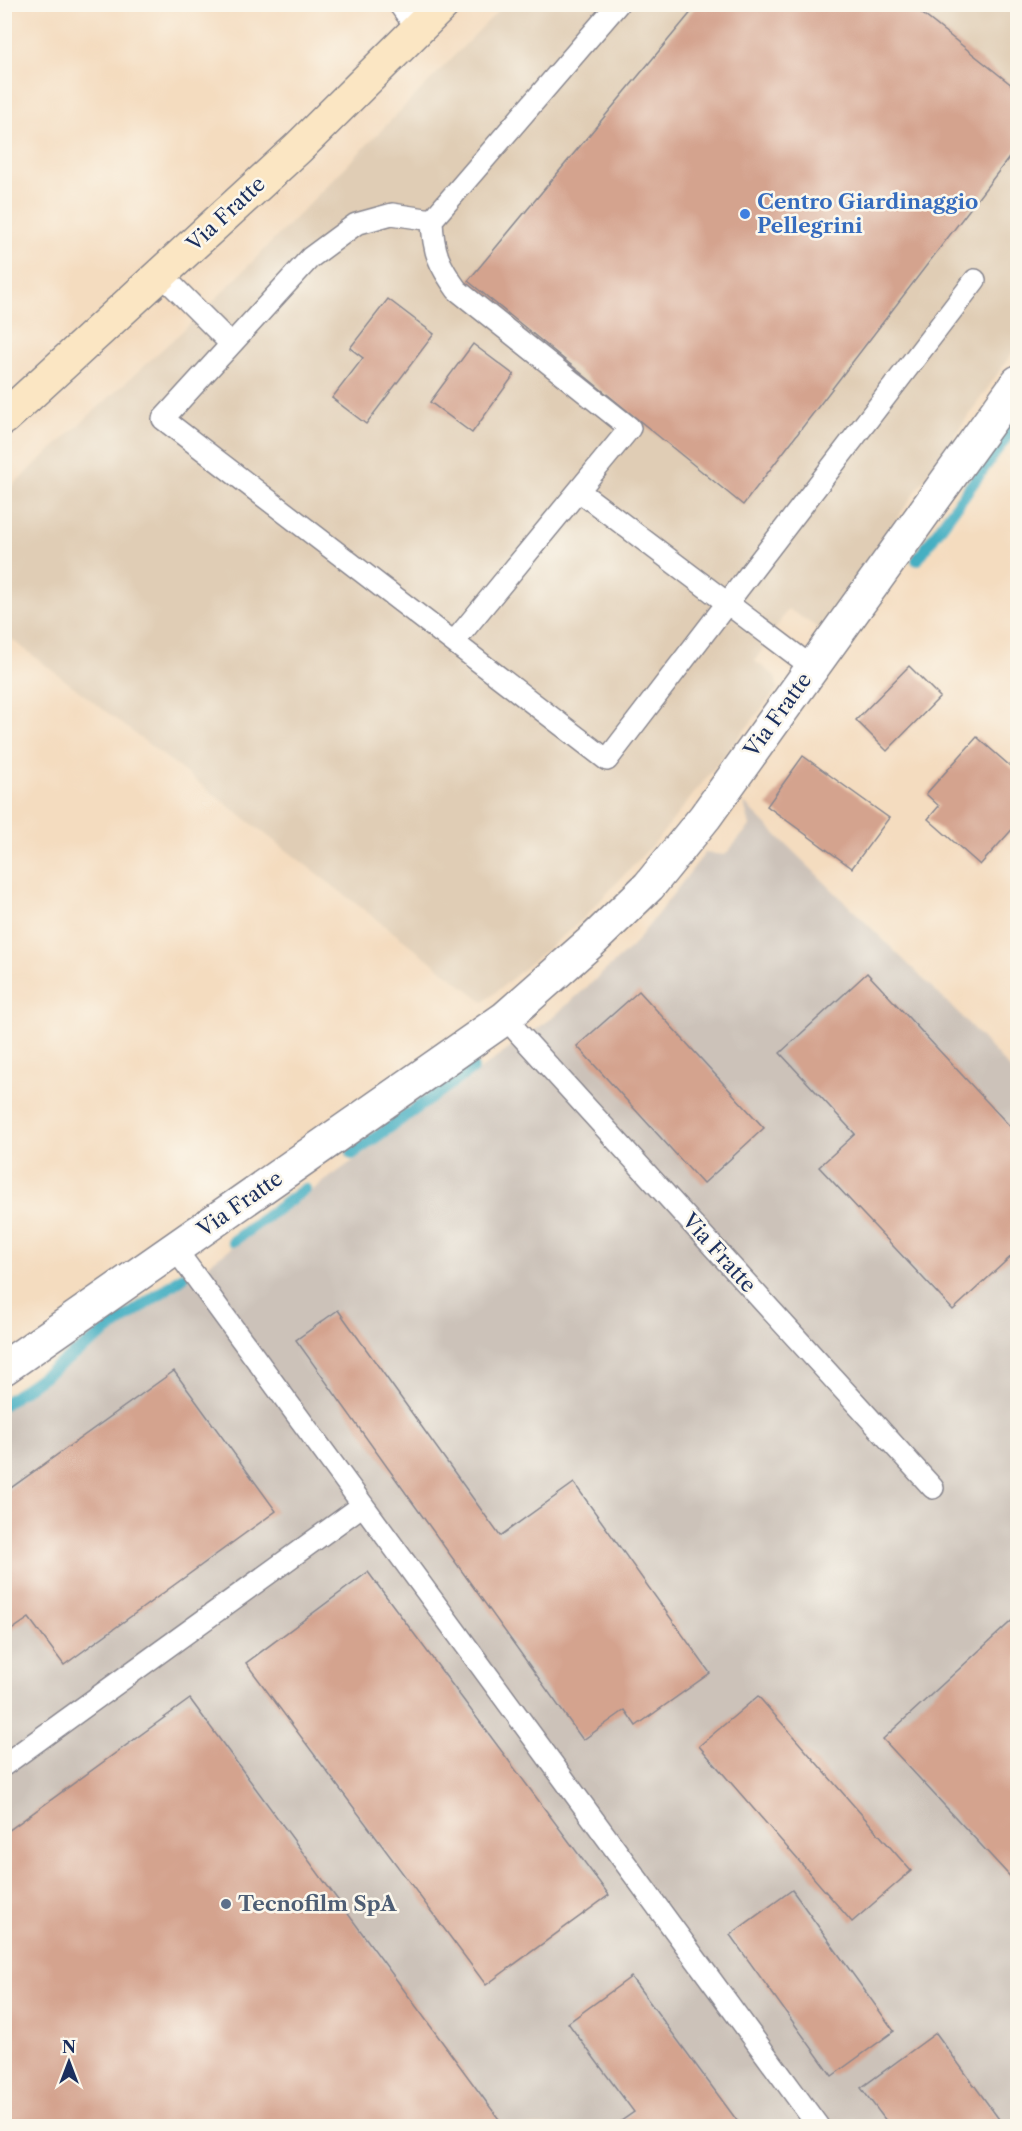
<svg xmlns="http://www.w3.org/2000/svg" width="1022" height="2131" viewBox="0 0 1022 2131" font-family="'Libre Caslon Text',serif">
	<rect width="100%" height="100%" fill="#fbf7ec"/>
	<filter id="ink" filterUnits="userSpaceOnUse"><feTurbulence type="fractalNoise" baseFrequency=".0167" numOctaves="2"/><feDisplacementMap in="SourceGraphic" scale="12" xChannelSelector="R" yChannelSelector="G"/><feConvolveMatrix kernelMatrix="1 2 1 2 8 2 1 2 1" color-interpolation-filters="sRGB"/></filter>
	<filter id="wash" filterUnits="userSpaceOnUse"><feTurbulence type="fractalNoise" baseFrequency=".008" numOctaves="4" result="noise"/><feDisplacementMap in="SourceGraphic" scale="24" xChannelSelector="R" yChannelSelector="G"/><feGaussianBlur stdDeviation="1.35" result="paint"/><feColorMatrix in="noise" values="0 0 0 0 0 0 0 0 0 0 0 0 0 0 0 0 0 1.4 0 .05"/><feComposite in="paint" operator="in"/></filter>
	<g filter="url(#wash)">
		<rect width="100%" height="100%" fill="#f4dcbf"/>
		<path fill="#e0cdb5" d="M 504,5 L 1017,5 L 1017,346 L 820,629 L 788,609 L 755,661 L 775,676 L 778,688 L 657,840 L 582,920 L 484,1002 L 5,634 L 5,492 L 201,314 Z"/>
		<path fill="#ccc2b9" d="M 744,803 L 965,1020 L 1017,1077 L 1017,2126 L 5,2126 L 4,1411 L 552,1018 L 632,947 L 705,853 L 725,855 L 750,826 Z"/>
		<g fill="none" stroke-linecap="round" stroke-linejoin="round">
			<path stroke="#44afc2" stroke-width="12" d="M 917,560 L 1018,421
				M 352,1154 L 473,1068
				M 233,1241 L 305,1189
				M 4,1404 L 183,1277"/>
		</g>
		<g id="blocks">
			<path fill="#d4a38e" d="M 698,4 L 910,4 L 1018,90 L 1018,146 L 743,505 L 468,281 Z
				M 388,299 L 434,334 L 366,424 L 332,398 L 363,358 L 350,348 Z
				M 473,344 L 514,375 L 472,433 L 430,402 Z
				M 909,666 L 940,697 L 887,751 L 856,720 Z
				M 977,737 L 1018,773 L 1018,823 L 980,865 L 928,819 L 939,806 L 926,794 Z
				M 803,756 L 889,818 L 852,868 L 767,806 Z
				M 867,973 L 1018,1135 L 1018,1250 L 953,1310 L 819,1167 L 855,1134 L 780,1053 Z
				M 639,991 L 764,1128 L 703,1184 L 577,1046 Z
				M 338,1310 L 500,1536 L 574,1483 L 710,1673 L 636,1726 L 625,1710 L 583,1740 L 296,1340 Z
				M 174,1371 L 276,1511 L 64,1665 L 29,1618 L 4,1635 L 4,1493 Z
				M 368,1572 L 609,1895 L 486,1985 L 246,1663 Z
				M 1018,1615 L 1018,1885 L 883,1739 Z
				M 758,1696 L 911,1871 L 852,1922 L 699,1746 Z
				M 190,1699 L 504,2126 L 6,2126 L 4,1834 Z
				M 792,1890 L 894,2031 L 832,2076 L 730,1935 Z
				M 631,1977 L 741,2126 L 614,2126 L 634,2112 L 568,2023 Z
				M 936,2033 L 1004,2126 L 890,2126 L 861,2088 Z"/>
		</g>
	</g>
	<g filter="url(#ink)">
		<use href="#blocks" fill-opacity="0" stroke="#88868e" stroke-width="1.5"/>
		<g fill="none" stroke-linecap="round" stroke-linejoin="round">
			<defs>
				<path id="lane" d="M 399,4 L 418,30
					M 432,220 L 392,214 L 356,224 L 310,258 L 163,419 L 607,760 L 975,280
					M 161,274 L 231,344
					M 579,491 L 813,668
					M 454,642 L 630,428 L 457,290 C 439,265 433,252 432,220 L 618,4
					M 505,1018 L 933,1488
					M 176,1250 L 818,2126
					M 4,1765 L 363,1505"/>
				<path id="street" d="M 4,1368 L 505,1018 L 590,943 L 649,886 L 705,817 L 1018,382"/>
				<path id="secondary" d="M 4,418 L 298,148 L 443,4"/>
			</defs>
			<use href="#lane" stroke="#88868e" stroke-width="24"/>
			<use href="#street" stroke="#88868e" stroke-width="36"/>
			<use href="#secondary" stroke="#88868e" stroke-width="36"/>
			<use href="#lane" stroke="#fff" stroke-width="21"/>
			<use href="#street" stroke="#fff" stroke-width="33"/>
			<use href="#secondary" stroke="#fbe6c3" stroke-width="33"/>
		</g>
	</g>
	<circle fill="#3f7fe0" stroke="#fbf7ec" stroke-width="2" cx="745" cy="214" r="6"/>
	<circle fill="#5c6f8a" stroke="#fbf7ec" stroke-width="2" cx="226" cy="1904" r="6"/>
	<g text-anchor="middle" stroke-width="5" stroke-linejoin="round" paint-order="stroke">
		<g font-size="21" font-weight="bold" fill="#366cbe" stroke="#fbf7ec" text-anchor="start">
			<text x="757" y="209">Centro Giardinaggio<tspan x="757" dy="24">Pellegrini</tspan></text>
		</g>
		<g font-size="21" fill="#1b2f5e" stroke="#fbf7ec">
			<text transform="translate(226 214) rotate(-43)" y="7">Via Fratte</text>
			<text transform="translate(778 715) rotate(-54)" y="7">Via Fratte</text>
			<text transform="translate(240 1204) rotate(-35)" y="7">Via Fratte</text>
			<text transform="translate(719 1253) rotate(48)" y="7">Via Fratte</text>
		</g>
		<g font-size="21" font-weight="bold" fill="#4e5e75" stroke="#fbf7ec" text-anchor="start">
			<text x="238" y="1911">Tecnofilm SpA</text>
		</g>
	</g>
	<rect width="1022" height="2131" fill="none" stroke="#fbf7ec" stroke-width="24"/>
	<g transform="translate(69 2062)" stroke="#fbf7ec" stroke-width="4.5" paint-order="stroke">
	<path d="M0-4.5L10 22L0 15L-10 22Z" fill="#1b2f5e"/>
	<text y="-9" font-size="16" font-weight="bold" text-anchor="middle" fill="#1b2f5e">N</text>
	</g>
</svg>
